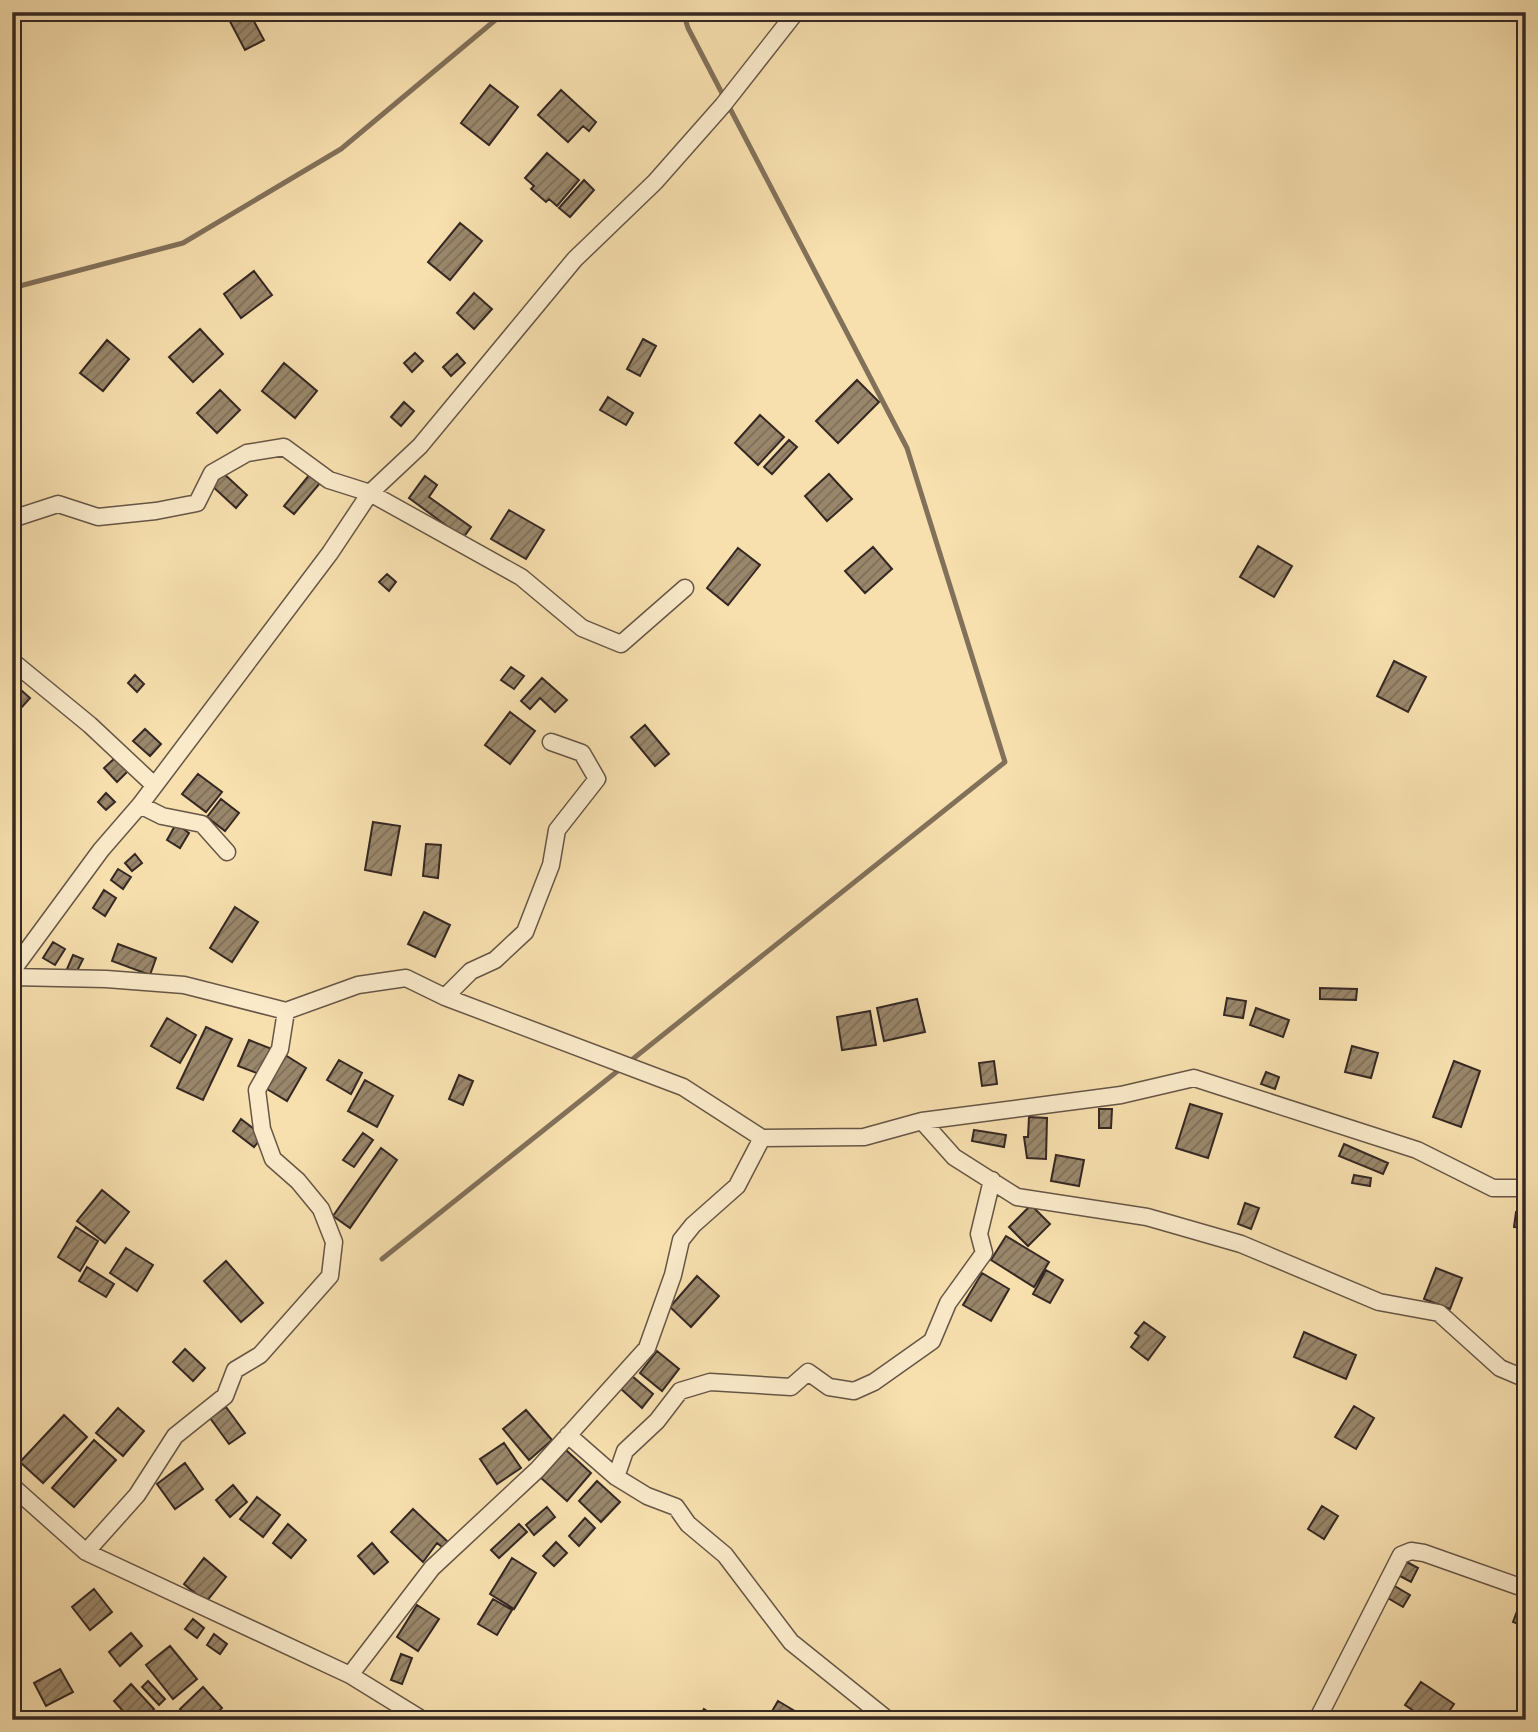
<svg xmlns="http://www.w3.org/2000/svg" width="1538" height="1732" viewBox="0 0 1538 1732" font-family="'IM FELL DW Pica',serif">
	<defs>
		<pattern id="building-hatch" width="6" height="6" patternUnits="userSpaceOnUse" patternTransform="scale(1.75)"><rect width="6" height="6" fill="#9a876b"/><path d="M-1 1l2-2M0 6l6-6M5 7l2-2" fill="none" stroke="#7e6e58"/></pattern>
	</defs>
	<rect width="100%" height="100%" fill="#f7dfae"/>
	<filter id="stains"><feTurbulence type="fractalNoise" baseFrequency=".00286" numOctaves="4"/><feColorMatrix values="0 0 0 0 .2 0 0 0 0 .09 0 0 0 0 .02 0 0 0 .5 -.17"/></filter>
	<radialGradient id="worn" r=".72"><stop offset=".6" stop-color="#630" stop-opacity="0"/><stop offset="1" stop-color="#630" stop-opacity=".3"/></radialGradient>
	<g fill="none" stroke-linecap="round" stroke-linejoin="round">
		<path stroke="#82715a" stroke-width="5" d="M 12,288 L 183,243 L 341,149 L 505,12
			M 382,1259 L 1005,762 L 907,448 L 688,28 L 683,12"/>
	</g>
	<path fill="url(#building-hatch)" stroke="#352823" stroke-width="2" d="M 225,12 L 249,12 L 264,40 L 245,50 Z
		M 490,85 L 518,107 L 489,145 L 461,123 Z
		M 561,90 L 596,122 L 589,131 L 583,126 L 568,142 L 538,115 Z
		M 547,153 L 579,180 L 557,206 L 549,199 L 546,202 L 531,189 L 534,186 L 525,178 Z
		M 584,180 L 594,190 L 570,217 L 559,208 Z
		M 460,223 L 482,241 L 450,280 L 428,262 Z
		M 254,271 L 272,295 L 241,318 L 224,294 Z
		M 474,293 L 492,309 L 474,329 L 457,313 Z
		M 200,329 L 223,354 L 193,382 L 169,357 Z
		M 643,339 L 656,346 L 640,376 L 627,369 Z
		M 107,340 L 129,359 L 103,391 L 80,373 Z
		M 415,353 L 423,361 L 412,372 L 404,363 Z
		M 457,354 L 465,363 L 451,376 L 443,367 Z
		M 284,363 L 317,391 L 295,418 L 262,391 Z
		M 857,380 L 879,402 L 838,443 L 816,421 Z
		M 220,390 L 240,410 L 217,433 L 197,413 Z
		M 608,397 L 633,413 L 626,425 L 600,410 Z
		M 404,402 L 414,411 L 401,426 L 391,417 Z
		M 760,415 L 784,437 L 758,465 L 735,443 Z
		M 789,440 L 797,447 L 772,474 L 764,467 Z
		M 222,472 L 247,495 L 236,508 L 211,485 Z
		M 310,474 L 320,483 L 294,514 L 284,506 Z
		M 829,474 L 852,499 L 827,521 L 805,496 Z
		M 425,476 L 437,485 L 429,497 L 471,527 L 463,538 L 409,498 Z
		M 509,510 L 544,530 L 526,559 L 491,539 Z
		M 1258,546 L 1292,566 L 1274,597 L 1240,577 Z
		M 873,547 L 892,569 L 865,593 L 845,571 Z
		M 738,548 L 760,565 L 728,605 L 707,588 Z
		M 387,574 L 396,582 L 389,591 L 379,582 Z
		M 1394,661 L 1426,677 L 1408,712 L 1377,696 Z
		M 511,667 L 524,676 L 514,689 L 501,680 Z
		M 135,675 L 144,684 L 137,692 L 128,683 Z
		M 542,678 L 567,700 L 555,712 L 540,698 L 530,709 L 521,701 Z
		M 12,682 L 30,698 L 12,718 Z
		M 510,712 L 535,731 L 510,764 L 485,745 Z
		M 645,725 L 669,754 L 655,766 L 631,737 Z
		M 145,729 L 161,744 L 150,756 L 133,741 Z
		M 115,758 L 128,771 L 117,782 L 104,768 Z
		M 198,774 L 222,792 L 206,812 L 182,794 Z
		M 106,793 L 115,802 L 106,810 L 98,802 Z
		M 221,799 L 239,813 L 225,831 L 207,817 Z
		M 373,822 L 400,826 L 391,875 L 365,870 Z
		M 176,824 L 189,833 L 180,848 L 167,840 Z
		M 426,844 L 441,845 L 438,878 L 423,876 Z
		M 135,854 L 142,863 L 132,871 L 125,863 Z
		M 118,869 L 131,877 L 123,889 L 111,880 Z
		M 104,890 L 116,898 L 105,916 L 93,908 Z
		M 235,907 L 258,922 L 232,962 L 210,948 Z
		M 424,912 L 450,925 L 435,957 L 408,944 Z
		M 53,942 L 65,949 L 55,965 L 43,958 Z
		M 118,944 L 156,958 L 150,975 L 112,961 Z
		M 73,955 L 83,959 L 76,973 L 67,969 Z
		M 1320,988 L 1357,989 L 1356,1000 L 1320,999 Z
		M 1227,998 L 1246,1001 L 1243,1018 L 1224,1015 Z
		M 917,999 L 925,1032 L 884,1041 L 877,1008 Z
		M 1256,1008 L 1289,1020 L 1283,1037 L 1250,1025 Z
		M 870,1011 L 876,1045 L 842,1050 L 837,1017 Z
		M 167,1018 L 196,1035 L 180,1063 L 151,1046 Z
		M 206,1027 L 232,1039 L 203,1100 L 177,1088 Z
		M 249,1040 L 272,1049 L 262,1075 L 238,1066 Z
		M 1352,1046 L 1378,1053 L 1371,1078 L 1345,1072 Z
		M 282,1053 L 306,1068 L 287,1101 L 262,1086 Z
		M 339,1060 L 362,1073 L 351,1094 L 327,1080 Z
		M 994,1061 L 997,1084 L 982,1086 L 979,1063 Z
		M 1454,1061 L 1480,1071 L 1461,1127 L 1433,1117 Z
		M 1266,1072 L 1279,1077 L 1275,1089 L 1261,1084 Z
		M 459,1075 L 473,1081 L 463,1105 L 449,1099 Z
		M 365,1080 L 393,1096 L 377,1127 L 348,1111 Z
		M 1190,1104 L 1222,1114 L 1208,1158 L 1176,1148 Z
		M 1099,1109 L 1112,1109 L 1111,1128 L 1099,1128 Z
		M 1029,1117 L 1047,1118 L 1046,1159 L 1027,1158 L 1024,1137 L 1028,1137 Z
		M 241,1119 L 263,1136 L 254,1147 L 233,1131 Z
		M 974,1130 L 1006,1135 L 1004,1147 L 972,1141 Z
		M 363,1133 L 373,1140 L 354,1167 L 343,1160 Z
		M 1344,1144 L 1388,1163 L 1383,1174 L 1339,1156 Z
		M 381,1148 L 397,1160 L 350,1228 L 333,1216 Z
		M 1056,1155 L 1084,1160 L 1079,1186 L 1051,1181 Z
		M 1354,1175 L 1371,1178 L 1370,1186 L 1352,1183 Z
		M 102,1190 L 129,1212 L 105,1243 L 77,1221 Z
		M 1245,1203 L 1259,1208 L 1251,1229 L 1238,1224 Z
		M 1031,1205 L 1050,1224 L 1028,1246 L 1009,1227 Z
		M 1516,1212 L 1526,1213 L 1526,1229 L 1514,1227 Z
		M 76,1227 L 98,1241 L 80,1271 L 58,1257 Z
		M 1006,1236 L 1049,1262 L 1034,1287 L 991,1260 Z
		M 126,1248 L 153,1265 L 137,1291 L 110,1273 Z
		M 226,1261 L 263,1303 L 241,1322 L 204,1281 Z
		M 87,1267 L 114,1284 L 106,1297 L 79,1281 Z
		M 1436,1268 L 1462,1278 L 1450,1309 L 1424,1299 Z
		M 1046,1270 L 1063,1280 L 1050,1303 L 1033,1294 Z
		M 982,1273 L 1009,1289 L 991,1321 L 963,1305 Z
		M 697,1276 L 719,1296 L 691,1327 L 670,1307 Z
		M 1144,1322 L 1165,1337 L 1148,1360 L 1131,1347 L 1139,1336 L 1135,1333 Z
		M 1304,1332 L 1356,1355 L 1346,1379 L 1294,1357 Z
		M 185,1349 L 205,1368 L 193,1381 L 173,1362 Z
		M 657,1351 L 679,1369 L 662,1391 L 640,1373 Z
		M 632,1376 L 653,1394 L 642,1408 L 621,1389 Z
		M 1354,1406 L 1374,1418 L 1356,1449 L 1335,1437 Z
		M 226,1407 L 245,1433 L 229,1444 L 210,1418 Z
		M 118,1408 L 144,1431 L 123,1456 L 96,1433 Z
		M 526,1410 L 552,1440 L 529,1460 L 503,1429 Z
		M 64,1415 L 87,1437 L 43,1483 L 20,1462 Z
		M 94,1440 L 116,1460 L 74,1507 L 52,1488 Z
		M 504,1443 L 521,1468 L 497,1484 L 480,1459 Z
		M 566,1450 L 591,1473 L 567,1501 L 541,1478 Z
		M 185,1463 L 203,1489 L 175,1509 L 157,1484 Z
		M 597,1481 L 620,1502 L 601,1522 L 579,1501 Z
		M 233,1485 L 247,1502 L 230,1517 L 216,1500 Z
		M 257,1497 L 280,1515 L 263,1537 L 240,1519 Z
		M 1322,1506 L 1338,1516 L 1324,1539 L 1308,1529 Z
		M 547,1507 L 555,1517 L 534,1535 L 526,1525 Z
		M 413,1509 L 448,1542 L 442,1547 L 437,1543 L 423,1562 L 391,1532 Z
		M 585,1518 L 595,1528 L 579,1546 L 569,1536 Z
		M 288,1524 L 306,1540 L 291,1558 L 273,1543 Z
		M 519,1524 L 527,1532 L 499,1558 L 491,1550 Z
		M 556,1542 L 567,1553 L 554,1566 L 543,1556 Z
		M 372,1543 L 388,1562 L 374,1574 L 358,1556 Z
		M 204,1558 L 226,1577 L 206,1602 L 184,1584 Z
		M 512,1558 L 536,1573 L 514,1609 L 490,1594 Z
		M 1405,1561 L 1418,1568 L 1411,1582 L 1398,1575 Z
		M 1393,1585 L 1410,1595 L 1403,1607 L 1386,1597 Z
		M 94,1589 L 112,1612 L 90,1630 L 72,1607 Z
		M 493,1599 L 512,1610 L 497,1635 L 478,1624 Z
		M 417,1605 L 439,1619 L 418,1651 L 397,1637 Z
		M 1519,1606 L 1526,1608 L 1526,1627 L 1513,1622 Z
		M 193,1619 L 204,1628 L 197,1638 L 185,1629 Z
		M 131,1633 L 142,1646 L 120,1666 L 109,1652 Z
		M 214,1634 L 227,1644 L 220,1654 L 207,1645 Z
		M 170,1646 L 197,1679 L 173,1699 L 146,1665 Z
		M 401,1654 L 412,1658 L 402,1684 L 391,1680 Z
		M 60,1669 L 73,1692 L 46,1706 L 34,1683 Z
		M 148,1681 L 165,1699 L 159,1705 L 142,1687 Z
		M 1421,1682 L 1454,1704 L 1443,1720 L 1427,1720 L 1405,1705 Z
		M 131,1684 L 154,1709 L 143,1720 L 131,1720 L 114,1701 Z
		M 203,1687 L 222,1708 L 210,1720 L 191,1720 L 180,1709 Z
		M 778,1701 L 805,1717 L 803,1720 L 767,1720 Z
		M 704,1709 L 721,1720 L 697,1720 Z"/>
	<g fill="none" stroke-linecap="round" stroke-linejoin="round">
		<defs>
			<path id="minor" d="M 12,519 L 58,504 L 98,517 L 156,511 L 197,503 L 212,473 L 247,453 L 284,447 L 329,480 L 370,493 L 521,577 L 582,628 L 621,644 L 685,588
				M 12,661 L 90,725 L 154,785
				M 140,805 L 162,816 L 202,824 L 227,852
				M 12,971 L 101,850 L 140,805 L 330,553 L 370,493 L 420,446 L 575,259 L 655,182 L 723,105 L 796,12
				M 12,977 L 106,979 L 184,985 L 286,1011 L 358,985 L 406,978 L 445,997 L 683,1087 L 762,1138 L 864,1137 L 922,1121 L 1121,1095 L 1194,1078 L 1417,1150 L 1493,1188 L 1526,1188
				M 445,997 L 471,971 L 495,960 L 525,932 L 551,865 L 557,830 L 597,779 L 582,753 L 551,742
				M 922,1121 L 954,1157 L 1017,1197 L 1147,1217 L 1241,1244 L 1379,1302 L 1439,1313 L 1500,1368 L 1526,1379
				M 568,1435 L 616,1477 L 647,1496 L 676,1507 L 688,1524 L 725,1555 L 791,1642 L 888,1720
				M 616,1477 L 625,1451 L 657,1421 L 680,1391 L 710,1382 L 791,1387 L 808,1372 L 829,1387 L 854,1391 L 874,1382 L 932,1341 L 948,1303 L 984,1253 L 979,1234 L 992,1180
				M 12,1486 L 86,1552 L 350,1675 L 423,1720
				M 86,1552 L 137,1495 L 175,1436 L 225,1396 L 235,1370 L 260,1355 L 330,1276 L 334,1242 L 321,1209 L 298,1181 L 273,1159 L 262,1129 L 257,1090 L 280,1049 L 286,1011
				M 350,1675 L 432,1568 L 537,1470 L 647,1348 L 673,1275 L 681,1240 L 693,1225 L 737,1186 L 762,1138
				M 1317,1720 L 1401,1555 L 1411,1551 L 1424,1553 L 1526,1589"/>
		</defs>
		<use href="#minor" stroke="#665646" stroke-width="19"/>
		<use href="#minor" stroke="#faeaca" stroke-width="16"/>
	</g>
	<rect width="1538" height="1732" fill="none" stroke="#f7dfae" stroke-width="42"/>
	<rect x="14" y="14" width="1510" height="1704" fill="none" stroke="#352823" stroke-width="3.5"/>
	<rect x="21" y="21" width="1496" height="1690" fill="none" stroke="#352823" stroke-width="2"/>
	<rect width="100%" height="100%" filter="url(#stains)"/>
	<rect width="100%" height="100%" fill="url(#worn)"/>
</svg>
